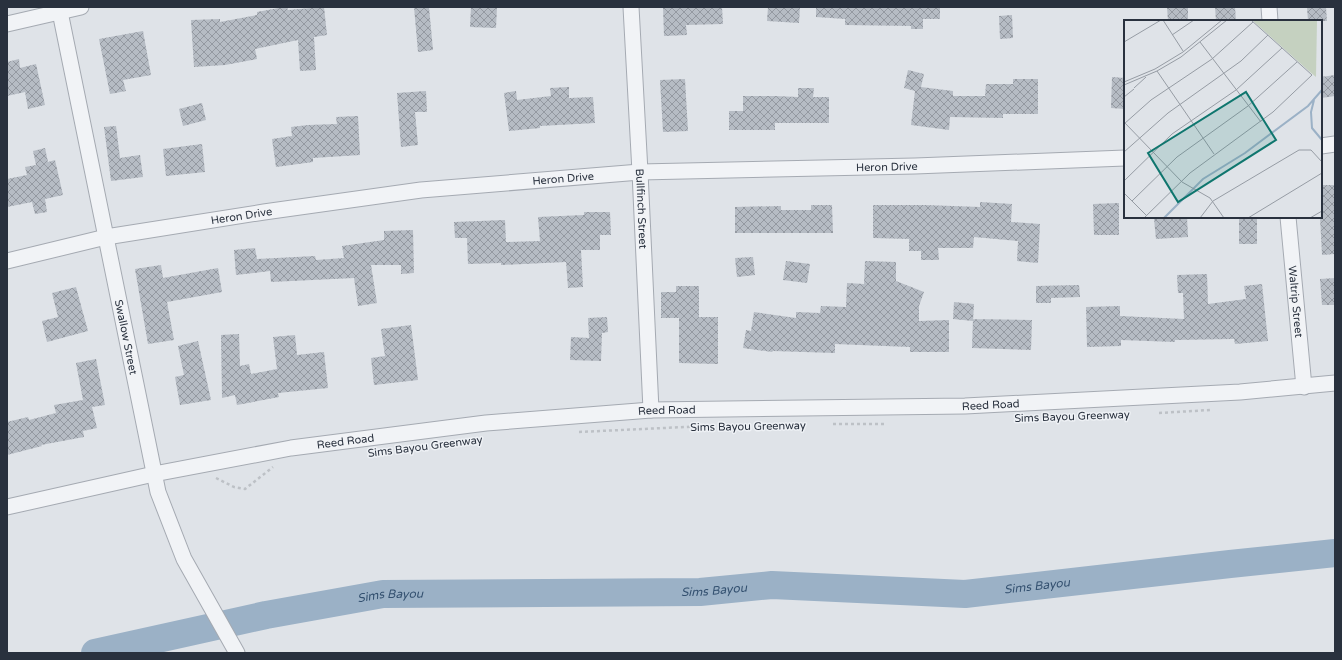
<svg xmlns="http://www.w3.org/2000/svg" width="1342" height="660" viewBox="0 0 1342 660" font-family="'Varela Round',sans-serif">
	<defs>
		<pattern id="building-cross-hatch" width="8" height="8" patternUnits="userSpaceOnUse"><rect width="8" height="8" fill="#b6bcc4"/><path d="M0 0l8 8M0 8l8-8" fill="none" stroke="#9499a1"/></pattern>
	</defs>
	<rect width="100%" height="100%" fill="#dfe3e8"/>
	<g fill="none" stroke-linecap="round" stroke-linejoin="round">
		<path stroke="#9bb1c6" stroke-width="28" id="s1" d="M 95,653 L 266,615 L 383,594 L 700,592 L 772,585 L 965,594 L 1230,564 L 1335,553"/>
	</g>
	<path fill="url(#building-cross-hatch)" d="M 284,7 L 287,7 L 288,10 L 324,7 L 327,35 L 314,37 L 316,70 L 300,71 L 298,40 L 255,49 L 257,59 L 225,65 L 194,67 L 191,20 L 220,19 L 220,22 L 257,15 L 257,12 Z
		M 414,7 L 429,7 L 433,50 L 418,52 Z
		M 471,7 L 497,7 L 496,28 L 470,27 Z
		M 663,7 L 722,7 L 723,24 L 686,25 L 687,35 L 664,36 Z
		M 768,7 L 800,7 L 799,23 L 767,21 Z
		M 816,7 L 940,7 L 940,19 L 923,19 L 923,29 L 911,29 L 911,26 L 845,25 L 845,19 L 816,17 Z
		M 1167,7 L 1188,7 L 1188,21 L 1168,21 Z
		M 1215,7 L 1235,7 L 1236,21 L 1216,21 Z
		M 1307,7 L 1326,7 L 1327,21 L 1308,21 Z
		M 1012,15 L 1013,38 L 1000,39 L 999,16 Z
		M 143,31 L 151,75 L 123,80 L 126,91 L 110,94 L 99,39 Z
		M 19,59 L 20,68 L 36,64 L 45,105 L 28,109 L 25,92 L 7,96 L 7,62 Z
		M 908,70 L 924,74 L 921,87 L 953,91 L 953,96 L 985,96 L 986,84 L 1013,84 L 1013,79 L 1038,79 L 1038,114 L 1003,114 L 1003,118 L 950,117 L 949,130 L 911,125 L 915,91 L 904,88 Z
		M 1335,75 L 1335,96 L 1321,98 L 1321,77 Z
		M 1112,77 L 1125,78 L 1125,109 L 1111,108 Z
		M 685,79 L 688,131 L 663,132 L 660,80 Z
		M 569,87 L 569,98 L 593,97 L 595,123 L 540,126 L 540,128 L 509,131 L 504,93 L 516,91 L 517,100 L 551,96 L 550,88 Z
		M 798,88 L 814,88 L 813,97 L 829,97 L 829,123 L 775,123 L 775,130 L 729,130 L 729,111 L 743,111 L 743,96 L 775,96 L 798,97 Z
		M 426,91 L 427,112 L 415,112 L 418,145 L 401,147 L 397,93 Z
		M 202,103 L 206,120 L 183,126 L 179,109 Z
		M 358,116 L 360,155 L 313,158 L 313,162 L 276,167 L 272,139 L 292,136 L 291,127 L 308,125 L 337,124 L 336,117 Z
		M 116,126 L 120,158 L 140,155 L 143,177 L 111,181 L 104,127 Z
		M 202,144 L 205,172 L 166,176 L 163,149 Z
		M 45,148 L 48,162 L 55,160 L 63,195 L 45,199 L 47,212 L 35,214 L 32,202 L 7,207 L 7,179 L 27,175 L 25,167 L 36,165 L 33,151 Z
		M 1321,185 L 1335,185 L 1335,254 L 1322,255 L 1320,217 Z
		M 980,202 L 1012,204 L 1011,222 L 1040,224 L 1038,263 L 1017,261 L 1018,241 L 974,237 L 973,248 L 938,248 L 939,260 L 921,260 L 921,251 L 909,251 L 909,239 L 873,238 L 873,205 L 925,205 L 980,207 Z
		M 1119,203 L 1119,235 L 1094,235 L 1093,204 Z
		M 811,205 L 832,205 L 833,233 L 735,233 L 735,207 L 781,206 L 781,210 L 811,210 Z
		M 584,212 L 610,212 L 611,235 L 600,235 L 600,250 L 581,250 L 583,287 L 568,288 L 566,262 L 501,265 L 501,263 L 468,264 L 467,238 L 455,238 L 454,222 L 505,220 L 506,242 L 540,241 L 538,217 L 584,215 Z
		M 1173,217 L 1187,217 L 1188,237 L 1156,239 L 1154,219 Z
		M 1239,217 L 1257,217 L 1257,244 L 1239,244 Z
		M 413,230 L 414,273 L 401,274 L 401,265 L 371,265 L 377,303 L 358,306 L 354,278 L 271,282 L 270,271 L 236,275 L 234,250 L 255,248 L 257,259 L 315,256 L 316,260 L 344,258 L 342,246 L 384,240 L 384,231 Z
		M 753,257 L 755,275 L 737,277 L 735,258 Z
		M 786,261 L 810,264 L 807,283 L 783,280 Z
		M 865,261 L 896,262 L 896,281 L 924,292 L 919,306 L 919,321 L 949,320 L 949,352 L 910,352 L 910,347 L 835,344 L 835,353 L 773,351 L 772,352 L 743,348 L 746,330 L 751,331 L 754,312 L 796,318 L 796,312 L 820,313 L 821,306 L 846,307 L 847,283 L 864,284 Z
		M 161,265 L 163,278 L 218,268 L 222,292 L 167,302 L 174,340 L 148,344 L 135,269 Z
		M 1207,274 L 1208,304 L 1246,299 L 1244,286 L 1262,284 L 1268,341 L 1235,344 L 1234,339 L 1175,340 L 1175,342 L 1121,340 L 1121,346 L 1087,347 L 1086,307 L 1120,306 L 1120,316 L 1184,319 L 1183,293 L 1178,293 L 1177,275 Z
		M 1335,278 L 1335,305 L 1322,305 L 1320,279 Z
		M 1079,285 L 1080,297 L 1051,298 L 1051,303 L 1036,303 L 1036,286 Z
		M 676,286 L 699,286 L 699,317 L 718,317 L 718,364 L 679,363 L 679,318 L 661,318 L 661,292 L 676,292 Z
		M 76,287 L 88,331 L 47,342 L 42,321 L 58,317 L 52,293 Z
		M 954,302 L 974,304 L 973,321 L 953,319 Z
		M 607,317 L 608,332 L 602,333 L 601,361 L 570,360 L 571,337 L 589,338 L 588,318 Z
		M 973,319 L 1032,320 L 1031,350 L 972,348 Z
		M 411,325 L 418,380 L 374,385 L 371,358 L 385,356 L 381,329 Z
		M 239,334 L 240,366 L 249,364 L 251,374 L 277,369 L 273,337 L 295,335 L 297,355 L 324,352 L 328,388 L 278,393 L 279,397 L 237,405 L 235,395 L 222,398 L 221,335 Z
		M 198,341 L 211,400 L 180,405 L 175,377 L 184,375 L 178,346 Z
		M 96,359 L 105,405 L 92,407 L 97,428 L 83,431 L 84,437 L 41,445 L 42,446 L 7,455 L 7,422 L 28,417 L 29,420 L 56,413 L 54,405 L 83,400 L 76,363 Z"/>
	<g fill="none" stroke-linecap="round" stroke-linejoin="round">
		<defs>
			<g id="minor">
				<path id="s2" d="M 59,7 L 158,492 L 184,559 L 237,653"/>
				<path id="s3" d="M 631,7 L 640,172 L 651,410"/>
				<path d="M 1269,7 L 1270,21"/>
				<path d="M 7,24 L 81,7"/>
				<path d="M 1321,146 L 1335,144"/>
				<path id="s4" d="M 1288,217 L 1304,387"/>
				<path id="s5" d="M 7,261 L 106,237 L 264,212 L 421,190 L 640,172 L 915,166 L 1125,158"/>
				<path id="s6" d="M 7,507 L 154,474 L 291,448 L 486,423 L 651,410 L 965,406 L 1240,392 L 1335,383"/>
			</g>
		</defs>
		<use href="#minor" stroke="#a5aab2" stroke-width="17"/>
		<path stroke="#bdc1c6" stroke-width="2.5" stroke-dasharray="3 3" stroke-linecap="butt" d="M 1159,413 L 1210,410
			M 833,424 L 886,424
			M 579,432 L 706,426
			M 216,478 L 234,487 L 245,489 L 273,467"/>
		<use href="#minor" stroke="#f1f3f6" stroke-width="15"/>
	</g>
	<g text-anchor="middle" stroke-width="3" stroke-linejoin="round" paint-order="stroke">
		<g font-size="11" fill="#29313e" stroke="#eef1f5">
			<text dy="4" stroke="none"><textPath href="#s5" startOffset="887">Heron Drive</textPath></text>
			<text dy="4" stroke="none"><textPath href="#s5" startOffset="563">Heron Drive</textPath></text>
			<text dy="4" stroke="none"><textPath href="#s3" startOffset="202">Bullfinch Street</textPath></text>
			<text dy="4" stroke="none"><textPath href="#s5" startOffset="239">Heron Drive</textPath></text>
			<text dy="4" stroke="none"><textPath href="#s4" startOffset="85">Waltrip Street</textPath></text>
			<text dy="4" stroke="none"><textPath href="#s2" startOffset="337">Swallow Street</textPath></text>
			<text dy="4" stroke="none"><textPath href="#s6" startOffset="992">Reed Road</textPath></text>
			<text dy="4" stroke="none"><textPath href="#s6" startOffset="668">Reed Road</textPath></text>
			<text transform="translate(1072 416) rotate(-2)" y="4">Sims Bayou Greenway</text>
			<text transform="translate(748 426) rotate(-1)" y="4">Sims Bayou Greenway</text>
			<text dy="4" stroke="none"><textPath href="#s6" startOffset="345">Reed Road</textPath></text>
			<text transform="translate(425 446) rotate(-7)" y="4">Sims Bayou Greenway</text>
		</g>
		<g font-size="12" font-style="italic" fill="#345170" stroke="#eef1f5">
			<text dy="4" stroke="none"><textPath href="#s1" startOffset="949">Sims Bayou</textPath></text>
			<text dy="4" stroke="none"><textPath href="#s1" startOffset="625">Sims Bayou</textPath></text>
			<text dy="4" stroke="none"><textPath href="#s1" startOffset="301">Sims Bayou</textPath></text>
		</g>
	</g>
	<g transform="translate(1124 20)">
		<rect width="198" height="198" fill="#dfe3e8"/>
		<path d="M 128,0 L 193,0 L 192,57 L 186,52 Z" fill="#c5d1c0"/>
		<path fill="none" stroke="#9bb1c6" stroke-width="2" d="M 190,80 L 187,92 L 188,108 L 198,120M 40,198 L 79,159 L 121,133 L 184,86 L 198,70"/>
		<path fill="none" stroke="#969ca4" stroke-width="1" d="M 39,0 L 59,31M 48,15 L 70,0M 0,22 L 37,0M 76,22 L 137,102M 33,51 L 90,134M 0,62 L 31,49 L 59,32 L 98,0M 0,65 L 33,51 L 57,37 L 103,0M 10,68 L 22,57M 0,77 L 10,69M 0,102 L 58,162 L 86,178 L 100,198M 0,104 L 27,80 L 88,39 L 129,2M 0,132 L 44,93 L 117,41 L 144,15M 0,161 L 48,114 L 112,70 L 158,28M 0,173 L 22,195M 8,181 L 53,137 L 124,86 L 173,42M 20,198 L 66,153 L 149,92 L 188,55 L 127,0M 76,198 L 89,181 L 175,130 L 187,130 L 198,142M 124,198 L 198,153M 186,198 L 198,191"/>
		<path fill="#0f766e" fill-opacity="0.15" stroke="#0f766e" stroke-width="2" d="M 122,72 L 152,120 L 54,182 L 24,133 Z"/>
		<rect width="198" height="198" fill="none" stroke="#29313e" stroke-width="2"/>
	</g>
	<rect width="1342" height="660" fill="none" stroke="#29313e" stroke-width="16"/>
</svg>
